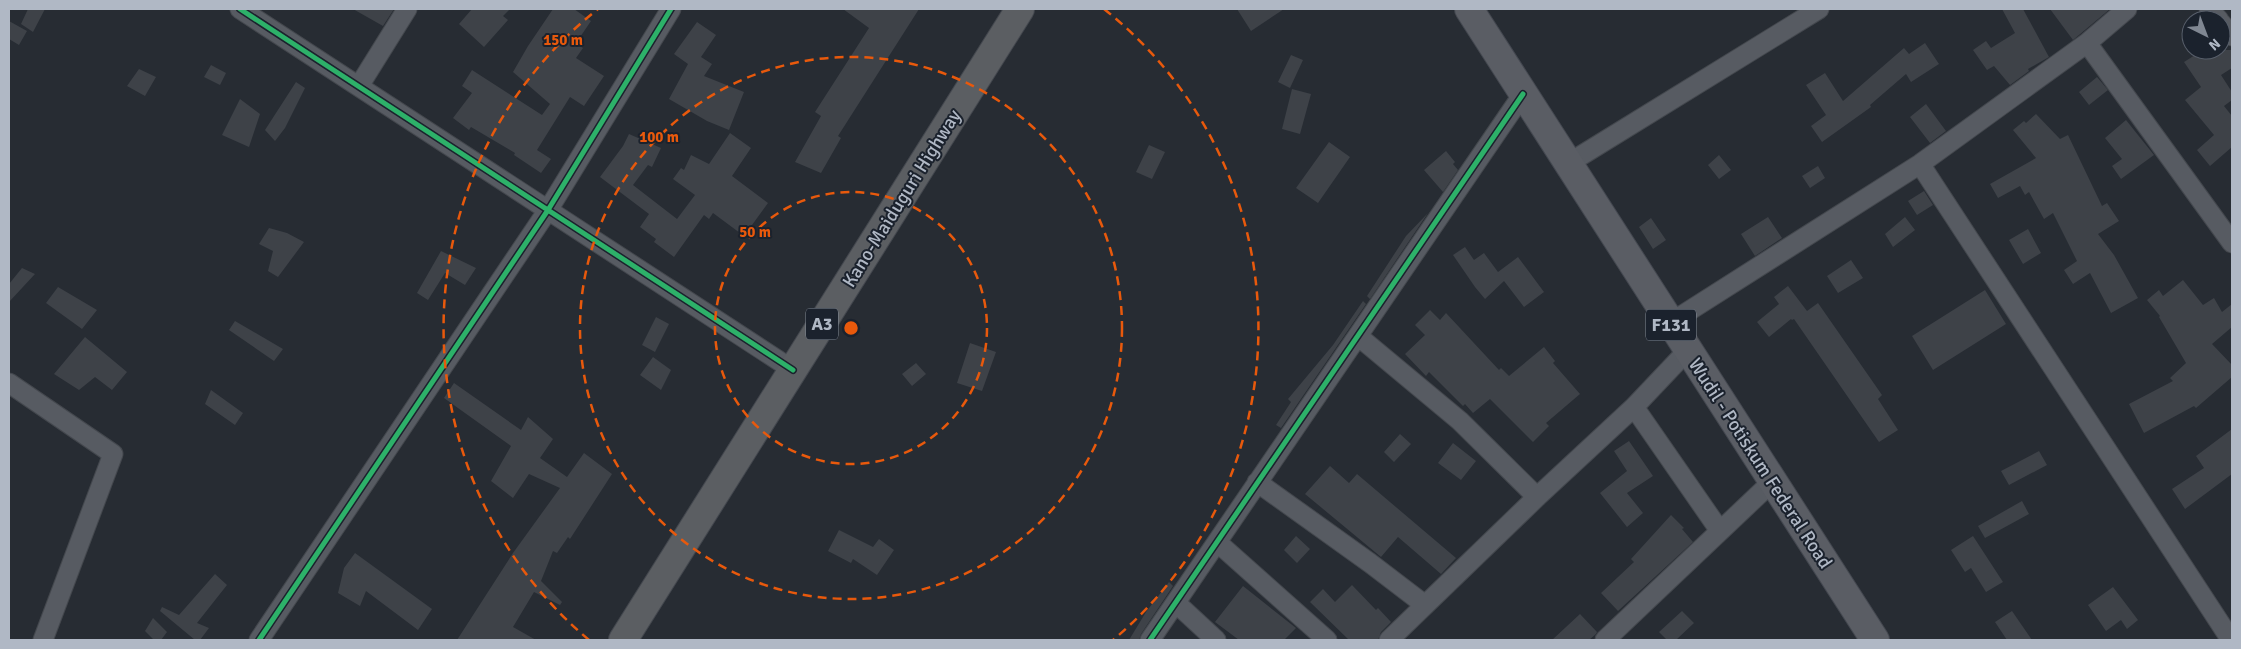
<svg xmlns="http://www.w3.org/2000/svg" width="2241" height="649" viewBox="0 0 2241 649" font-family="Signika,sans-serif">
	<rect width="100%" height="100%" fill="#272c33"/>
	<path fill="#3e4248" d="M 28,9 L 45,9 L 33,32 L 21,24 Z
		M 353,9 L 394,9 L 383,26 Z
		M 472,9 L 510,9 L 503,16 L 508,20 L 484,47 L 459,24 Z
		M 553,9 L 574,9 L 591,21 L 576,43 L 583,48 L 576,58 L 604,76 L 584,106 L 570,97 L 537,150 L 551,159 L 541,173 L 514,155 L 515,153 L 471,127 L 469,130 L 453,118 L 472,93 L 462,86 L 472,70 L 542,115 L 550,104 L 513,72 L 528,46 Z
		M 843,9 L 919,9 L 838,136 L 841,138 L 821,173 L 795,162 L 821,116 L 815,112 L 869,28 Z
		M 1237,9 L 1284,9 L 1251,31 Z
		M 2002,9 L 2023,9 L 2049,57 L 2028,69 L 2029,71 L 2010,85 L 1994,66 L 1987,70 L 1973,50 L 1986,41 L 1991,48 L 2015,33 Z
		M 2050,9 L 2110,9 L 2073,40 Z
		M 9,21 L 27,31 L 19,45 L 9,39 Z
		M 697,22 L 716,35 L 701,57 L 712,64 L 704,76 L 744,92 L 729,130 L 707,121 L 669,99 L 688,64 L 674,54 Z
		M 1925,43 L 1939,64 L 1911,82 L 1906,74 L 1870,105 L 1871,107 L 1822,142 L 1811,126 L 1826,115 L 1806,85 L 1825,73 L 1843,101 L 1904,48 L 1909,54 Z
		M 2203,50 L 2232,50 L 2232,68 L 2221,75 L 2232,92 L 2232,100 L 2224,106 L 2232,116 L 2232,147 L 2210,166 L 2197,150 L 2214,135 L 2185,100 L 2201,87 L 2184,62 Z
		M 1291,55 L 1303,60 L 1290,88 L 1278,82 Z
		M 211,65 L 226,73 L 220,85 L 204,77 Z
		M 139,69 L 156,77 L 145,96 L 127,86 Z
		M 2097,77 L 2108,90 L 2089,105 L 2079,92 Z
		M 296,82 L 305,88 L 285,128 L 275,141 L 265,130 Z
		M 1292,89 L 1311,94 L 1300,134 L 1282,129 Z
		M 240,99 L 260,114 L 249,147 L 222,135 Z
		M 1926,104 L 1946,131 L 1930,143 L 1910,117 Z
		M 2036,114 L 2060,139 L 2068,135 L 2102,206 L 2107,203 L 2119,221 L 2098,234 L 2114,255 L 2138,298 L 2111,313 L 2090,273 L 2073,284 L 2064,270 L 2077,261 L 2053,213 L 2044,219 L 2029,192 L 2025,195 L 2020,186 L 1998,198 L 1990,184 L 2036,158 L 2013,130 L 2024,121 L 2026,123 Z
		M 2126,120 L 2154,155 L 2121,179 L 2112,166 L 2122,159 L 2105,138 Z
		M 730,133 L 751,148 L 732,176 L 768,203 L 744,236 L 713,213 L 709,219 L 704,215 L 674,257 L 654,242 L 656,239 L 640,227 L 649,214 L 600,177 L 623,146 L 629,134 L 661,148 L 652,167 L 648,165 L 633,185 L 677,219 L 695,195 L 673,179 L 681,168 L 684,170 L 691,155 L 709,164 Z
		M 1329,142 L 1350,157 L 1318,203 L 1296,188 Z
		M 1149,145 L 1165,152 L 1152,179 L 1136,172 Z
		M 1446,151 L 1455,162 L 1453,164 L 1458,170 L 1443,192 L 1424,170 Z
		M 1719,155 L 1731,170 L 1719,179 L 1708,165 Z
		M 1818,166 L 1825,178 L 1810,188 L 1802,176 Z
		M 1924,191 L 1933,205 L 1917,215 L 1908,201 Z
		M 1428,213 L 1370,299 L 1367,296 L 1406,236 Z
		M 1768,217 L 1782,238 L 1755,256 L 1741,234 Z
		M 1905,217 L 1915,230 L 1893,247 L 1885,234 Z
		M 1651,218 L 1666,240 L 1653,249 L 1639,227 Z
		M 269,228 L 287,233 L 304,242 L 278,277 L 268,271 L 273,251 L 259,244 Z
		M 2028,229 L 2041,253 L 2023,264 L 2009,240 Z
		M 1465,247 L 1474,260 L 1484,253 L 1498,272 L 1518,257 L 1544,292 L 1524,307 L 1504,281 L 1485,299 L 1475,287 L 1453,255 Z
		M 441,251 L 476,268 L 465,285 L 445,273 L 428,300 L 417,293 Z
		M 1851,260 L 1863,278 L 1838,293 L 1827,276 Z
		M 22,268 L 35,274 L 9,302 L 9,284 Z
		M 2183,280 L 2203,305 L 2214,298 L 2222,312 L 2232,304 L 2232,327 L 2212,344 L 2232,365 L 2232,377 L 2196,408 L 2194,406 L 2144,433 L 2129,404 L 2173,381 L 2170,378 L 2186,363 L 2159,317 L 2160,316 L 2147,300 L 2159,290 L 2163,296 Z
		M 1788,286 L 1807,311 L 1818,303 L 1882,395 L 1878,399 L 1898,430 L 1879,442 L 1794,319 L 1792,320 L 1791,319 L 1769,337 L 1757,322 L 1779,304 L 1774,297 Z
		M 58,287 L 97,310 L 82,329 L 46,303 Z
		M 1985,290 L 2006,324 L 1933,370 L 1912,336 Z
		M 1363,301 L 1366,304 L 1281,428 L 1276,425 L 1291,402 L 1288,399 L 1333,345 Z
		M 1430,310 L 1440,320 L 1446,313 L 1499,370 L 1501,368 L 1509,376 L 1544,347 L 1555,361 L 1553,363 L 1580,394 L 1546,423 L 1549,426 L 1533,442 L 1490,399 L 1473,413 L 1465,404 L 1463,406 L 1429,372 L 1426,376 L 1405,354 L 1425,335 L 1415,325 Z
		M 656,317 L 669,324 L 655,352 L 642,345 Z
		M 235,321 L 283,349 L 274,361 L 229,330 Z
		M 85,337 L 127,372 L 112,390 L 95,377 L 79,390 L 54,374 Z
		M 970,343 L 996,352 L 982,391 L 957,383 Z
		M 653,357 L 671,370 L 661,390 L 640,375 Z
		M 916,363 L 926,374 L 912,386 L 902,374 Z
		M 454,383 L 521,430 L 528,417 L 553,439 L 540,458 L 567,477 L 584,453 L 612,474 L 570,539 L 568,537 L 557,553 L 553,551 L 541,581 L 562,602 L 560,605 L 534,592 L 513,627 L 536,640 L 457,640 L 513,553 L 560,488 L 529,474 L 513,498 L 491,481 L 511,446 L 444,398 Z
		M 211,390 L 243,413 L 235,425 L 205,404 Z
		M 2232,429 L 2232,474 L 2185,509 L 2172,489 L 2204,468 L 2196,456 Z
		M 1400,434 L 1411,444 L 1394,462 L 1384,452 Z
		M 1629,441 L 1653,476 L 1627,493 L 1643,513 L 1627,527 L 1600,493 L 1627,471 L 1614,451 Z
		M 1453,443 L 1476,461 L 1461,480 L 1438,463 Z
		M 2039,451 L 2047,465 L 2009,485 L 2001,471 Z
		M 1330,466 L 1349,483 L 1357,474 L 1456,558 L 1441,574 L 1398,537 L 1381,557 L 1305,494 Z
		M 2022,501 L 2029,514 L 1985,538 L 1978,526 Z
		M 1671,515 L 1684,528 L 1682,529 L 1693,542 L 1618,611 L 1601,593 L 1634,562 L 1631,559 Z
		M 839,530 L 873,547 L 879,539 L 894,550 L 877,575 L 853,559 L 851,563 L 828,551 Z
		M 1296,536 L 1310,549 L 1297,563 L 1284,550 Z
		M 1973,536 L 2003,582 L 1986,592 L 1971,568 L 1965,572 L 1951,550 Z
		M 355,553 L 432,609 L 418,630 L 366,591 L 360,606 L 338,593 L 344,568 Z
		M 215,574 L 227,585 L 197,623 L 209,628 L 200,640 L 195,640 L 160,611 L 162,607 L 179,615 Z
		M 1169,582 L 1173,586 L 1141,634 L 1139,640 L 1129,640 L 1146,612 Z
		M 1352,585 L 1376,610 L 1378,608 L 1391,622 L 1381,632 L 1378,640 L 1349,640 L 1310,602 L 1323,589 L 1335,602 Z
		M 1243,586 L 1296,628 L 1284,640 L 1239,640 L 1215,622 Z
		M 2113,587 L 2138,620 L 2127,629 L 2121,620 L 2106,631 L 2088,605 Z
		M 1682,611 L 1694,623 L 1676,640 L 1667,640 L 1659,632 Z
		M 2012,611 L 2032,640 L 2007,640 L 1995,622 Z
		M 1580,614 L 1597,632 L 1596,634 L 1589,640 L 1552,640 Z
		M 153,618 L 167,632 L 161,640 L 154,640 L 145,631 Z"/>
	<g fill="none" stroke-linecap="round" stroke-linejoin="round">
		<defs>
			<path id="street" d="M 240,9 L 793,370
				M 2209,9 L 2219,20
				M 2221,23 L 2232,36
				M 2087,43 L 2232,243
				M 359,86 L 407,9
				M 1569,163 L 1819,9
				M 1920,164 L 2231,640
				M 1670,323 L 1920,164 L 2087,43 L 2127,9
				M 1358,336 L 1460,421 L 1537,497
				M 9,383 L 113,454 L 43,640
				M 1634,407 L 1720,531
				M 1257,482 L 1370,563 L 1425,605
				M 1217,542 L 1327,640
				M 1176,603 L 1216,640
				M 259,640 L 548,210 L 671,9
				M 1150,640 L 1523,94
				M 1389,640 L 1537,497 L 1634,407 L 1688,350
				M 1605,640 L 1773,481"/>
			<path id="primary" d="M 1469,9 L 1875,640"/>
			<path id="highway" d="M 623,640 L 1020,9"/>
		</defs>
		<use href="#street" stroke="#44484e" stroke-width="21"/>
		<use href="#primary" stroke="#444850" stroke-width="30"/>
		<use href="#highway" stroke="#44484f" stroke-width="30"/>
		<use href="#street" stroke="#575b62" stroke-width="19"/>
		<use href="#primary" stroke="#5a5d64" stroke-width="28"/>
		<use href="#highway" stroke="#5b5e62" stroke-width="28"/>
		<defs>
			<path id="cycleway" d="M 240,9 L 793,370
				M 259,640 L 548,210 L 671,9
				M 1150,640 L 1523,94"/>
		</defs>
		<use href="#cycleway" stroke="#1b222d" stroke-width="8"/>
		<use href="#cycleway" stroke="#2db169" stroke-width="5"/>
	</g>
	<g fill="none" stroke="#e8590c" stroke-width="2.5" stroke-dasharray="9 6">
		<circle cx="851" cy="328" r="136"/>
		<circle cx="851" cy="328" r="271"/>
		<path d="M589 640A407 407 0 0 1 598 9M1104 9A407 407 0 0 1 1113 640"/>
	</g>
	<g text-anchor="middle" stroke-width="4" stroke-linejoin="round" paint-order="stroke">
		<g fill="#1b222d" stroke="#838b97" stroke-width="1">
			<rect x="806" y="308.5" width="32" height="31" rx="4"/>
			<rect x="1646" y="309.5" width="50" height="31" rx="4"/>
		</g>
		<g font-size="18" font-weight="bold" fill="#b0b8c5">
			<text x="822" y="330">A3</text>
			<text x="1671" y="331">F131</text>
		</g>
		<g font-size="19" fill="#b0b8c5" stroke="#1b222d">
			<text transform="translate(901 198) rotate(-58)" y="7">Kano-Maiduguri Highway</text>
			<text transform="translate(1761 463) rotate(57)" y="7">Wudil - Potiskum Federal Road</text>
		</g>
	</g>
	<circle cx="851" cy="328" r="8" fill="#e8590c" stroke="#1b222d" stroke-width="2.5"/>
	<g font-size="15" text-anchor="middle" font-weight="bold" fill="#e8590c" stroke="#1b222d" stroke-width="4" stroke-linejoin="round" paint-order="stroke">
		<text x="563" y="45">150 m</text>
		<text x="659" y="142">100 m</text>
		<text x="755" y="237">50 m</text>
	</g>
	<rect width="2241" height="649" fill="none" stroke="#b0b8c5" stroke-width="20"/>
	<g transform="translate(2206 35) rotate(138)"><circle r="24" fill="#1b222d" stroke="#575e6a"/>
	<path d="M0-4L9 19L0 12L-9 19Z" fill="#808792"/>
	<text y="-8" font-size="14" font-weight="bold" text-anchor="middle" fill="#b0b8c5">N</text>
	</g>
</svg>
